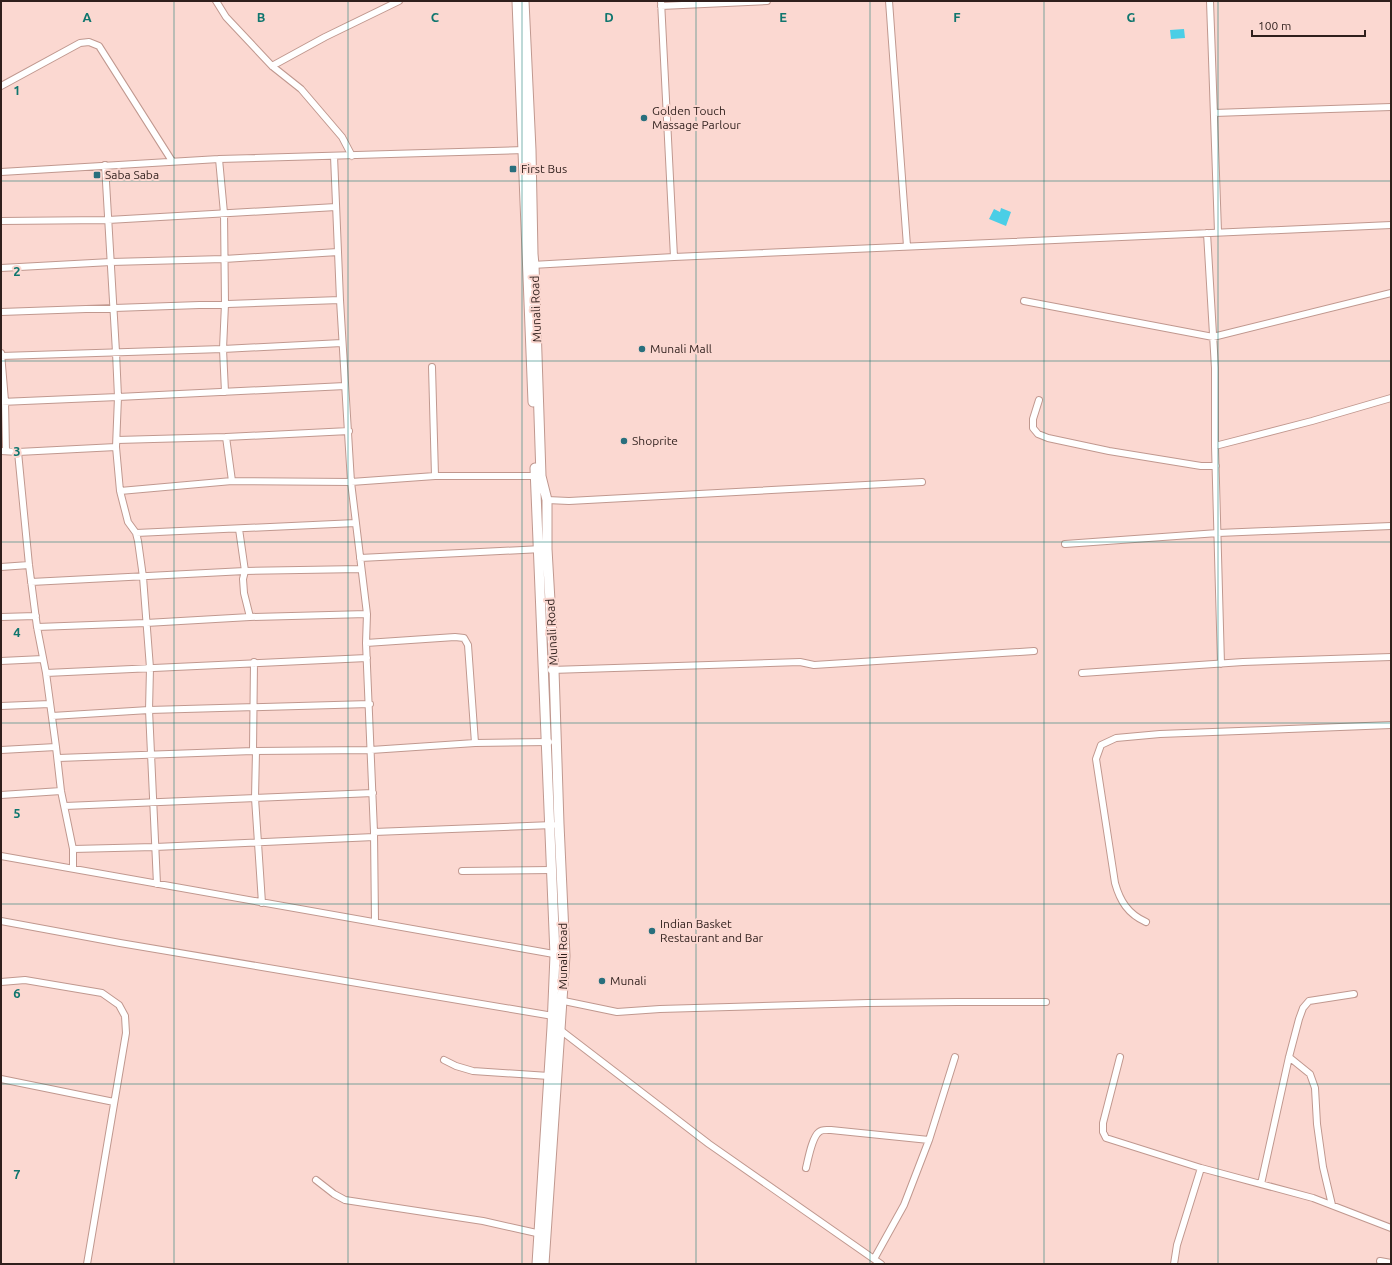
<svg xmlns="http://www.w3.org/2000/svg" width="1392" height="1265" viewBox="0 0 1392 1265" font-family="Ubuntu,sans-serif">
	<rect width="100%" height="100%" fill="#fbd8d1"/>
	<path fill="#4bcee6" d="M 1184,29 L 1185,38 L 1171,39 L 1170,30 Z
		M 1001,208 L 1011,212 L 1006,226 L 989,219 L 994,209 L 1000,212 Z"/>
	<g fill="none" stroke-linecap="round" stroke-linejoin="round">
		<defs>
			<path id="street" d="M 216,1 L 226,17 L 272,66 L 301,89 L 342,137 L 352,156
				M 661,1 L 674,257
				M 889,1 L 907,246
				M 1210,1 L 1218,232
				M 661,6 L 767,1
				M 272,66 L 325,37 L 399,1
				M 1,86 L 80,43 L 89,42 L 99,46 L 172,161
				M 1214,113 L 1391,107
				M 334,156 L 340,300 L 351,482 L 367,614 L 366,643 L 374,832 L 375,922
				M 219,159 L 224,213 L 225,304 L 223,349 L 225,392
				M 105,165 L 116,352 L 118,397 L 116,447 L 120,491 L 128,522 L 136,533 L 138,541 L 143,577 L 150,668 L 149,710 L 157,884
				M 1,172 L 219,159 L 525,150
				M 1,221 L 108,220 L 336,207
				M 1207,233 L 1215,368 L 1215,446 L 1312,421 L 1391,398
				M 532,265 L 674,257 L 1391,225
				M 1,268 L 111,262 L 224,259 L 338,252
				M 1024,301 L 1213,337 L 1391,293
				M 1,312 L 340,300
				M 1,353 L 5,401 L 6,451
				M 1,356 L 223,349 L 342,343
				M 432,367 L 435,476
				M 1039,400 L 1033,419 L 1033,428 L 1038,434 L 1048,438 L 1109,451 L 1201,466 L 1216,466
				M 1,402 L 118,397 L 345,386
				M 226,437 L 232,481
				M 117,440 L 226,437 L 349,431
				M 1215,446 L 1221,664
				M 1,451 L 18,452 L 116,447
				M 18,452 L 29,565 L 37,627 L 46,673 L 56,747 L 61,791 L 73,849 L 73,868
				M 120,491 L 232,481 L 351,482 L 435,476 L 537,476
				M 547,500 L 569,501 L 922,482
				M 239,529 L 245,571 L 243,579 L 244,593 L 250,617
				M 136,533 L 356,523
				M 1065,544 L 1218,533 L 1391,526
				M 360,558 L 542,549
				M 1,567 L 29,565
				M 31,582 L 245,571 L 361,569
				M 1,617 L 36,616
				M 37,627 L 146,623 L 250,617 L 367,614
				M 366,643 L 455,637 L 464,638 L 468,645 L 475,743
				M 1,661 L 43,659
				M 551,670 L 800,662 L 814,665 L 1034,651
				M 46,673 L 367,658
				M 1082,673 L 1243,662 L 1391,657
				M 1,706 L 50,704
				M 52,716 L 149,710 L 370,704
				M 1,750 L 56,747
				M 253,751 L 254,662
				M 256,751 L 255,798 L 262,903
				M 58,758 L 253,751 L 371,750 L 475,743 L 549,742
				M 1,795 L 61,791
				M 65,806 L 373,793
				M 374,832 L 553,825
				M 73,849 L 155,847 L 374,837
				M 1,856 L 565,956
				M 462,871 L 552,870
				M 1,921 L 120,943 L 553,1016
				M 1146,922 C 1128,914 1120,901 1115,883 L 1096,759 L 1101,745 L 1116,738 L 1160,734 L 1391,725
				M 1,982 L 25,980 L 102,993 L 119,1005 L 125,1016 L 126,1033 L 87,1264
				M 559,1000 L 617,1012 L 660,1009 L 868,1003 L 957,1002 L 1046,1002
				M 559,1029 L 709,1144 L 881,1264
				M 1120,1057 L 1103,1123 L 1103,1132 L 1106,1138 L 1201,1168
				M 1289,1057 L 1310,1074 L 1315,1088 L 1317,1124 L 1323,1167 L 1332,1205
				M 444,1060 L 456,1066 L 473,1071 L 549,1076
				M 1,1079 L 114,1102
				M 929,1140 L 955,1057
				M 806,1168 C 808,1160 812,1137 819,1132 C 822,1129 827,1130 831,1130 L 929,1140 L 904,1205 L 874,1259
				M 316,1180 L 334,1194 L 345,1200 L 483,1221 L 541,1234
				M 1261,1184 L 1289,1057 L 1299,1019 L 1303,1008 L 1309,1001 L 1354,994
				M 1380,1261 L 1391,1263
				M 1174,1264 L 1177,1245 L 1201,1168 L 1313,1198 L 1391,1228"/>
			<path id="secondary" d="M 517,1 L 533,402
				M 524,1 L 531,150 L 533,254 L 534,265 L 541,476 L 547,500 L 547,549 L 554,670 L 559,824 L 565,956 L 544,1264
				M 535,468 L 555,955 L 552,1027 L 537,1264"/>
		</defs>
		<use href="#street" stroke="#c0988f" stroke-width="8"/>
		<use href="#secondary" stroke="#c0988f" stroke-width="11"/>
		<use href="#street" stroke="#fff" stroke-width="6"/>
		<use href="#secondary" stroke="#fff" stroke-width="9"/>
	</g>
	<path fill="none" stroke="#0f766e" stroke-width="1" stroke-opacity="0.55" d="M 174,1 L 174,1264M 348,1 L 348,1264M 522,1 L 522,1264M 696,1 L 696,1264M 870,1 L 870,1264M 1044,1 L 1044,1264M 1218,1 L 1218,1264M 1,181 L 1391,181M 1,361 L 1391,361M 1,542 L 1391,542M 1,723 L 1391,723M 1,904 L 1391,904M 1,1084 L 1391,1084"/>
	<g fill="#296f7d" stroke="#fbd8d1" stroke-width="1.5">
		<circle cx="644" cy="118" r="4"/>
		<rect x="509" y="165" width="8" height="8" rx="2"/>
		<rect x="93" y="171" width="8" height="8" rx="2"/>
		<circle cx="642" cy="349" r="4"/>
		<circle cx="624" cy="441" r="4"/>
		<circle cx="652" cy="931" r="4"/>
		<circle cx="602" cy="981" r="4"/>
	</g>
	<g text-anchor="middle" stroke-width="4" stroke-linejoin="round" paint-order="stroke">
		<g font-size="12" fill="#2f1f1c" stroke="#fbd8d1" text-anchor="start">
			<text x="652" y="115">Golden Touch<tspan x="652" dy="14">Massage Parlour</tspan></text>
			<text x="521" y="173">First Bus</text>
			<text x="105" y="179">Saba Saba</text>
			<text x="650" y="353">Munali Mall</text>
			<text x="632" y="445">Shoprite</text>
			<text x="660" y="928">Indian Basket<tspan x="660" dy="14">Restaurant and Bar</tspan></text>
			<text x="610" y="985">Munali</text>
		</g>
		<g font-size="12" fill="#2f1f1c" stroke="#fbd8d1">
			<text transform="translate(536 309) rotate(-92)" y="4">Munali Road</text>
			<text transform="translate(552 632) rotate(-93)" y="4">Munali Road</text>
			<text transform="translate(563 956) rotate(-90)" y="4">Munali Road</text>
		</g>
	</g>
	<g font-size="13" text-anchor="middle" font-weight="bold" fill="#0f766e" stroke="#fbd8d1" stroke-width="4" stroke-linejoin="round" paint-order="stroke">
		<text x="87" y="22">A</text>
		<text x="261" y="22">B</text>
		<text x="435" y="22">C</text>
		<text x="609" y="22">D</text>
		<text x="783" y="22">E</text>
		<text x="957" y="22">F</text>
		<text x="1131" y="22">G</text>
		<text x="17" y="95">1</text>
		<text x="17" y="276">2</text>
		<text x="17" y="456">3</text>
		<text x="17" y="637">4</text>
		<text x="17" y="818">5</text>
		<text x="17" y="998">6</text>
		<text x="17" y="1179">7</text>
	</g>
	<rect width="1392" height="1265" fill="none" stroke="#2f1f1c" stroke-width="4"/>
	<path d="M1252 30v6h113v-6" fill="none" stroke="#2f1f1c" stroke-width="2"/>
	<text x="1258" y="30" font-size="12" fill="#2f1f1c" stroke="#fbd8d1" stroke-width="3" paint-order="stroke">100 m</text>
</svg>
